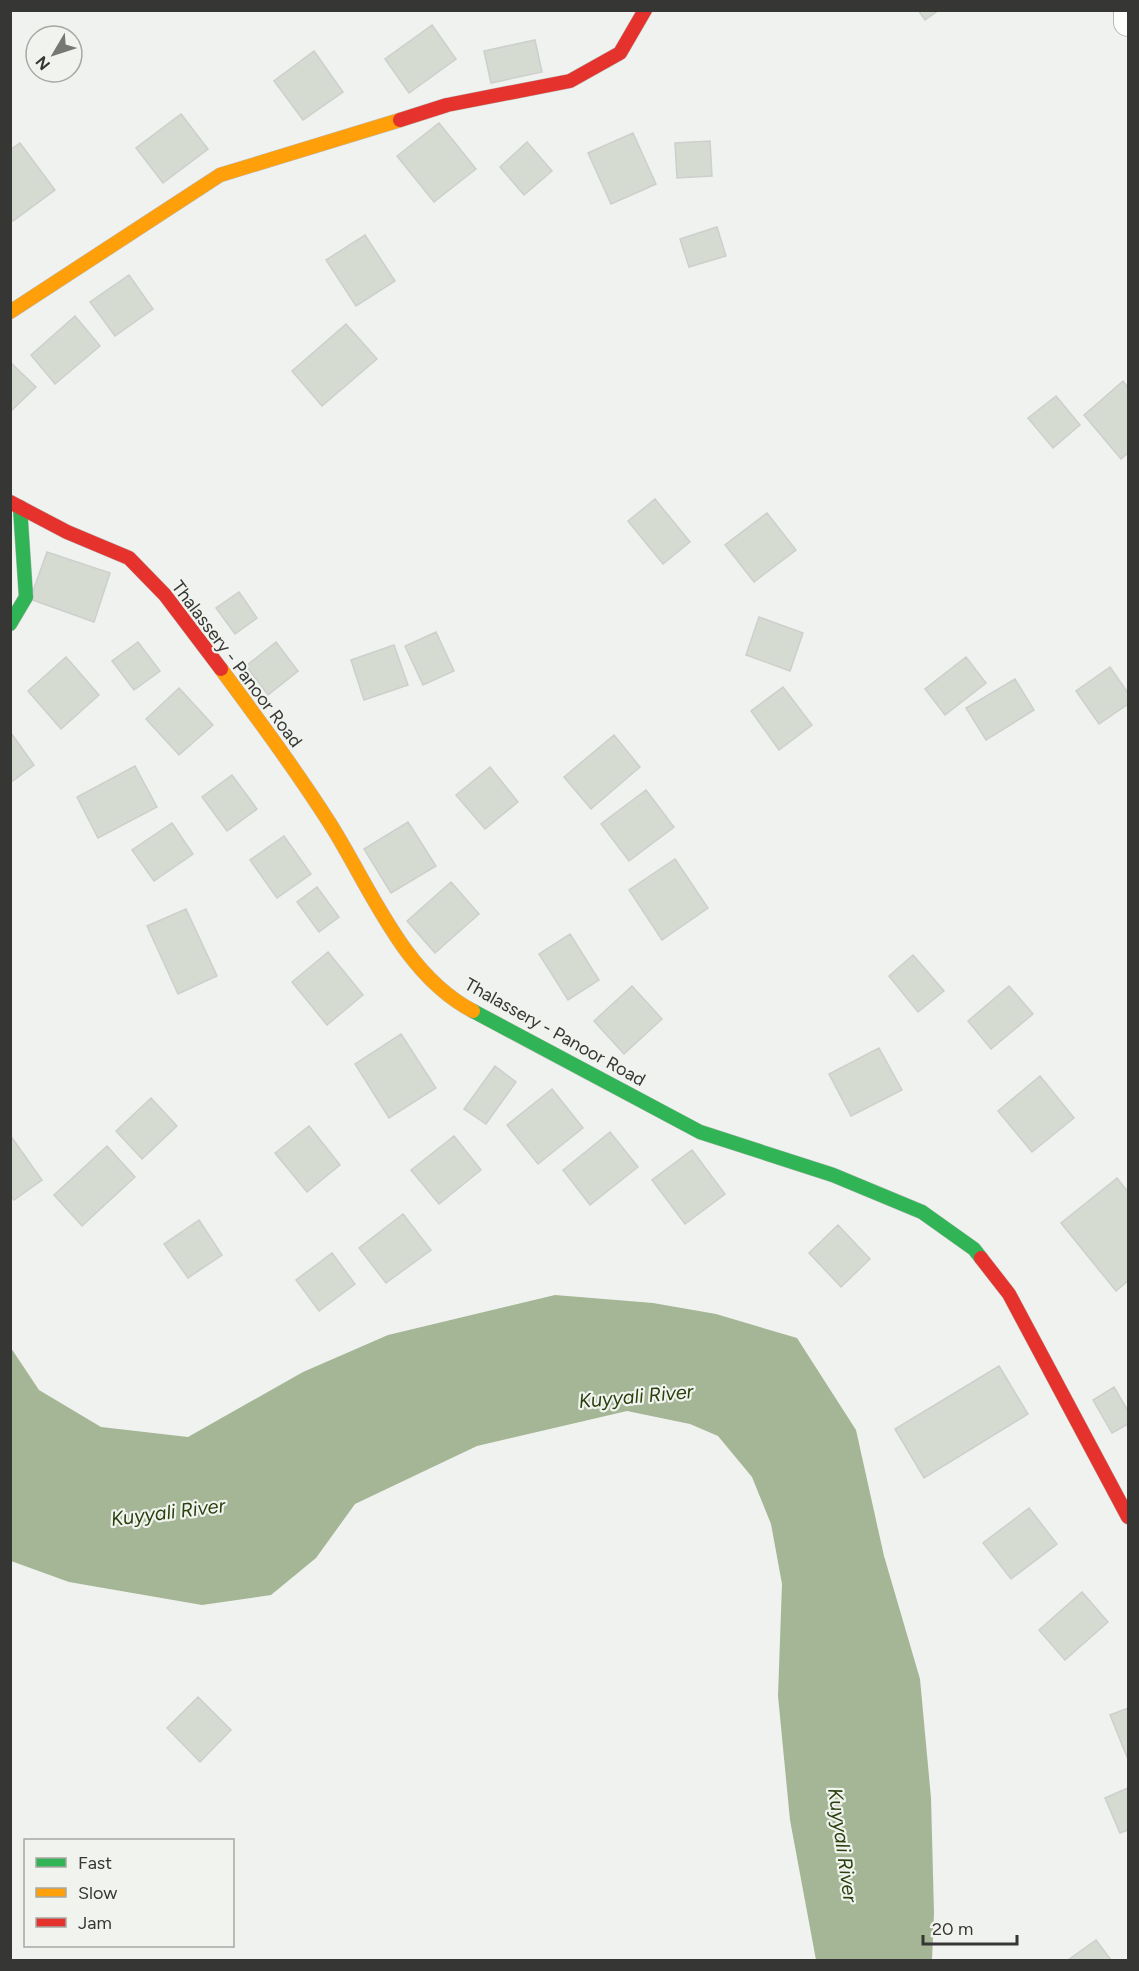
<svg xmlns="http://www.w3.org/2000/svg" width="1139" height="1971" viewBox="0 0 1139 1971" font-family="Figtree,sans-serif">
	<rect width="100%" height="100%" fill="#f0f2ef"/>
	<path fill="#a4b695" d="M 555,1295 L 653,1303 L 716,1314 L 797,1338 L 856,1430 L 884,1556 L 920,1679 L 931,1798 L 934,1913 L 932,1960 L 816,1960 L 790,1820 L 778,1696 L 782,1584 L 771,1524 L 752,1477 L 718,1436 L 690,1424 L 627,1411 L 477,1446 L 355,1504 L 316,1558 L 271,1595 L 202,1605 L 69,1582 L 11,1561 L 11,1348 L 39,1390 L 101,1427 L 188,1437 L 303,1372 L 388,1335 Z"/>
	<path fill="#d5dbd1" stroke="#cecfcd" stroke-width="1.5" d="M 918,10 L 939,10 L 925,20 Z
		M 432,25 L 456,59 L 409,93 L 385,59 Z
		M 535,40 L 542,72 L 491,83 L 484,51 Z
		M 314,51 L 343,92 L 303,120 L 274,81 Z
		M 181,114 L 208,149 L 163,183 L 136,148 Z
		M 439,123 L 476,169 L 434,202 L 397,156 Z
		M 633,133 L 656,184 L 611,204 L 588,153 Z
		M 710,141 L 712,176 L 677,178 L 675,143 Z
		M 527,142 L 552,171 L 524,195 L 500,167 Z
		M 20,143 L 55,190 L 13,221 L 10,218 L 10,150 Z
		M 717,227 L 726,256 L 689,267 L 680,239 Z
		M 365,235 L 395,281 L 356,306 L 326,260 Z
		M 129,275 L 153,309 L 115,336 L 90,302 Z
		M 75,316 L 100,346 L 55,384 L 31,355 Z
		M 346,324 L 377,359 L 322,406 L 292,371 Z
		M 10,362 L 36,387 L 10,412 Z
		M 1123,381 L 1128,388 L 1128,453 L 1121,459 L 1084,415 Z
		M 1056,396 L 1080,425 L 1053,448 L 1028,418 Z
		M 655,499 L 690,542 L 663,564 L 628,521 Z
		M 767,513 L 796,550 L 754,582 L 725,545 Z
		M 47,552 L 110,573 L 94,622 L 30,599 Z
		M 239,592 L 257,618 L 235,634 L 216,608 Z
		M 759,617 L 803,633 L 790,671 L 746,655 Z
		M 436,632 L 454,671 L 423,685 L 405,646 Z
		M 138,642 L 160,671 L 134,690 L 112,661 Z
		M 276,642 L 298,671 L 268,695 L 246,666 Z
		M 394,645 L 408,685 L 364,700 L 351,660 Z
		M 66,657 L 99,695 L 61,729 L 28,691 Z
		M 966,657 L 986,683 L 945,715 L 925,689 Z
		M 1110,667 L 1128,693 L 1128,704 L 1099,724 L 1076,691 Z
		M 1015,679 L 1034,710 L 986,740 L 966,708 Z
		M 783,687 L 812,725 L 779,750 L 751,711 Z
		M 179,688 L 213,725 L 179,755 L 146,719 Z
		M 11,733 L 34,765 L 10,783 L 10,734 Z
		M 614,735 L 640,767 L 591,809 L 564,777 Z
		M 135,766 L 157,807 L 98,838 L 77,797 Z
		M 490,767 L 518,802 L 485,829 L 456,795 Z
		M 232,775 L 257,809 L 227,831 L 202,797 Z
		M 646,790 L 674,827 L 629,861 L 601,824 Z
		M 408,822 L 436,866 L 391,893 L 364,849 Z
		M 172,823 L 193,854 L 154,881 L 132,850 Z
		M 284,836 L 311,874 L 277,898 L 250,860 Z
		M 675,859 L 708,908 L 662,940 L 629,890 Z
		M 451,882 L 479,914 L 435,953 L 407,921 Z
		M 317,887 L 339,917 L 319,932 L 297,902 Z
		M 186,909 L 217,976 L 178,994 L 147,926 Z
		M 570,934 L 599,980 L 568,1000 L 539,954 Z
		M 328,952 L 363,995 L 327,1025 L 292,982 Z
		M 913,955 L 944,991 L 918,1012 L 889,976 Z
		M 632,986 L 662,1019 L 624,1054 L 594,1021 Z
		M 1009,986 L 1033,1014 L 991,1049 L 968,1021 Z
		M 401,1034 L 436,1088 L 389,1118 L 355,1064 Z
		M 879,1048 L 902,1090 L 851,1116 L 829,1074 Z
		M 495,1066 L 516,1082 L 486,1124 L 464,1109 Z
		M 1040,1076 L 1074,1118 L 1032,1152 L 998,1111 Z
		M 552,1089 L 583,1128 L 538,1164 L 507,1125 Z
		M 151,1098 L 177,1126 L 142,1159 L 116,1131 Z
		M 309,1126 L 340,1165 L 307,1192 L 275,1153 Z
		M 610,1132 L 638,1167 L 590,1205 L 563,1170 Z
		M 10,1135 L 42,1180 L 14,1200 L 10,1195 Z
		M 454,1136 L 481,1170 L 439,1204 L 411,1170 Z
		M 107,1146 L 135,1177 L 82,1226 L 54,1195 Z
		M 692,1150 L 725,1194 L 685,1224 L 652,1180 Z
		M 1117,1178 L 1128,1192 L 1128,1281 L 1116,1291 L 1061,1223 Z
		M 403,1214 L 431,1250 L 386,1283 L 359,1248 Z
		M 199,1220 L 222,1255 L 188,1278 L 164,1244 Z
		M 838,1225 L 870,1259 L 841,1287 L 809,1253 Z
		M 332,1253 L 355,1284 L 319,1311 L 296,1280 Z
		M 999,1366 L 1028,1414 L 924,1478 L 895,1429 Z
		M 1114,1387 L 1128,1411 L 1128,1424 L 1112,1433 L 1093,1400 Z
		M 1029,1508 L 1057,1544 L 1011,1579 L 983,1543 Z
		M 1082,1592 L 1108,1622 L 1065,1660 L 1039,1630 Z
		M 198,1697 L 231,1730 L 200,1762 L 167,1728 Z
		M 1128,1708 L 1128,1757 L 1127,1757 L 1110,1715 Z
		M 1128,1788 L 1128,1830 L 1120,1833 L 1105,1798 Z
		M 1096,1940 L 1111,1960 L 1068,1960 Z"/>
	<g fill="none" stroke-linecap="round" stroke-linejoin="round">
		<defs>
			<path id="street" d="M 1128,10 L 1128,22"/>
			<path id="fast" d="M 10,624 L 26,597 L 20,507
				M 473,1011 L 700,1132 L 833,1175 L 922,1212 L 974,1249 L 981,1258"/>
			<path id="slow" d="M 10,312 L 220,175 L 400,120
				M 221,669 C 258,719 295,769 329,822 C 370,886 402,974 473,1011"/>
			<path id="jam" d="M 400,120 L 447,105 L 570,81 L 620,53 L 645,10
				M 10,502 L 67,532 L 129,558 L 165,595 L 221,669
				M 981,1258 L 1009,1294 L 1128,1517"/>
		</defs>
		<use href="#street" stroke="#b9bab8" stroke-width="30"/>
		<use href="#fast" stroke="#b9bab8" stroke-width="15"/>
		<use href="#slow" stroke="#b9bab8" stroke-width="15"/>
		<use href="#jam" stroke="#b9bab8" stroke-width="15"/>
		<use href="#street" stroke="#fdfdfd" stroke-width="28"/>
		<use href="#fast" stroke="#30b455" stroke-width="14"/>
		<use href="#slow" stroke="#ff9f0a" stroke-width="14"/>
		<use href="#jam" stroke="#e5322d" stroke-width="14"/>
	</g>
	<g text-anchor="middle" stroke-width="4.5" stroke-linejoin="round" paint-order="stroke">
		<g font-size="18" fill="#363735" stroke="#f0f3ee">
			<text transform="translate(237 664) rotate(53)" y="6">Thalassery - Panoor Road</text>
			<text transform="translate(555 1032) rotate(29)" y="6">Thalassery - Panoor Road</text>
		</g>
		<g font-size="20" font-style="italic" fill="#2a410e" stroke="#f0f3ee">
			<text transform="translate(636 1396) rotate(-5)" y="7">Kuyyali River</text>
			<text transform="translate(168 1512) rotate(-7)" y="7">Kuyyali River</text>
			<text transform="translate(843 1845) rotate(82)" y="7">Kuyyali River</text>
		</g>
	</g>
	<rect width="1139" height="1971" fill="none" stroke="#363735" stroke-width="24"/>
	<rect x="24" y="1839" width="210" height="108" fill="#f0f3ee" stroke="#a6a8a4" stroke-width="1.5"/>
	<rect x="36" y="1858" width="30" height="9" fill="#30b455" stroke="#a6a8a4" stroke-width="1.5"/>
	<text x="78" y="1869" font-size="18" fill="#363735">Fast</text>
	<rect x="36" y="1888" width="30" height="9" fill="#ff9f0a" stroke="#a6a8a4" stroke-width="1.5"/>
	<text x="78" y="1899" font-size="18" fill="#363735">Slow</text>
	<rect x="36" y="1918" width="30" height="9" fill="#e5322d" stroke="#a6a8a4" stroke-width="1.5"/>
	<text x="78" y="1929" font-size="18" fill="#363735">Jam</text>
	<g transform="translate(54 54) rotate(231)"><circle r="28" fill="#f0f3ee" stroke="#a6a8a4" stroke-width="1.5"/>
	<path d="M0-4.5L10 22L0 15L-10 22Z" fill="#777876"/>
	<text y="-9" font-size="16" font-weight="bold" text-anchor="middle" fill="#363735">N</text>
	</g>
	<path d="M923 1935v9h94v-9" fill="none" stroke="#363735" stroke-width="3"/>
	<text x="932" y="1935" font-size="18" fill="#363735" stroke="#f0f3ee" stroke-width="4.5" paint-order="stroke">20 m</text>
</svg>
